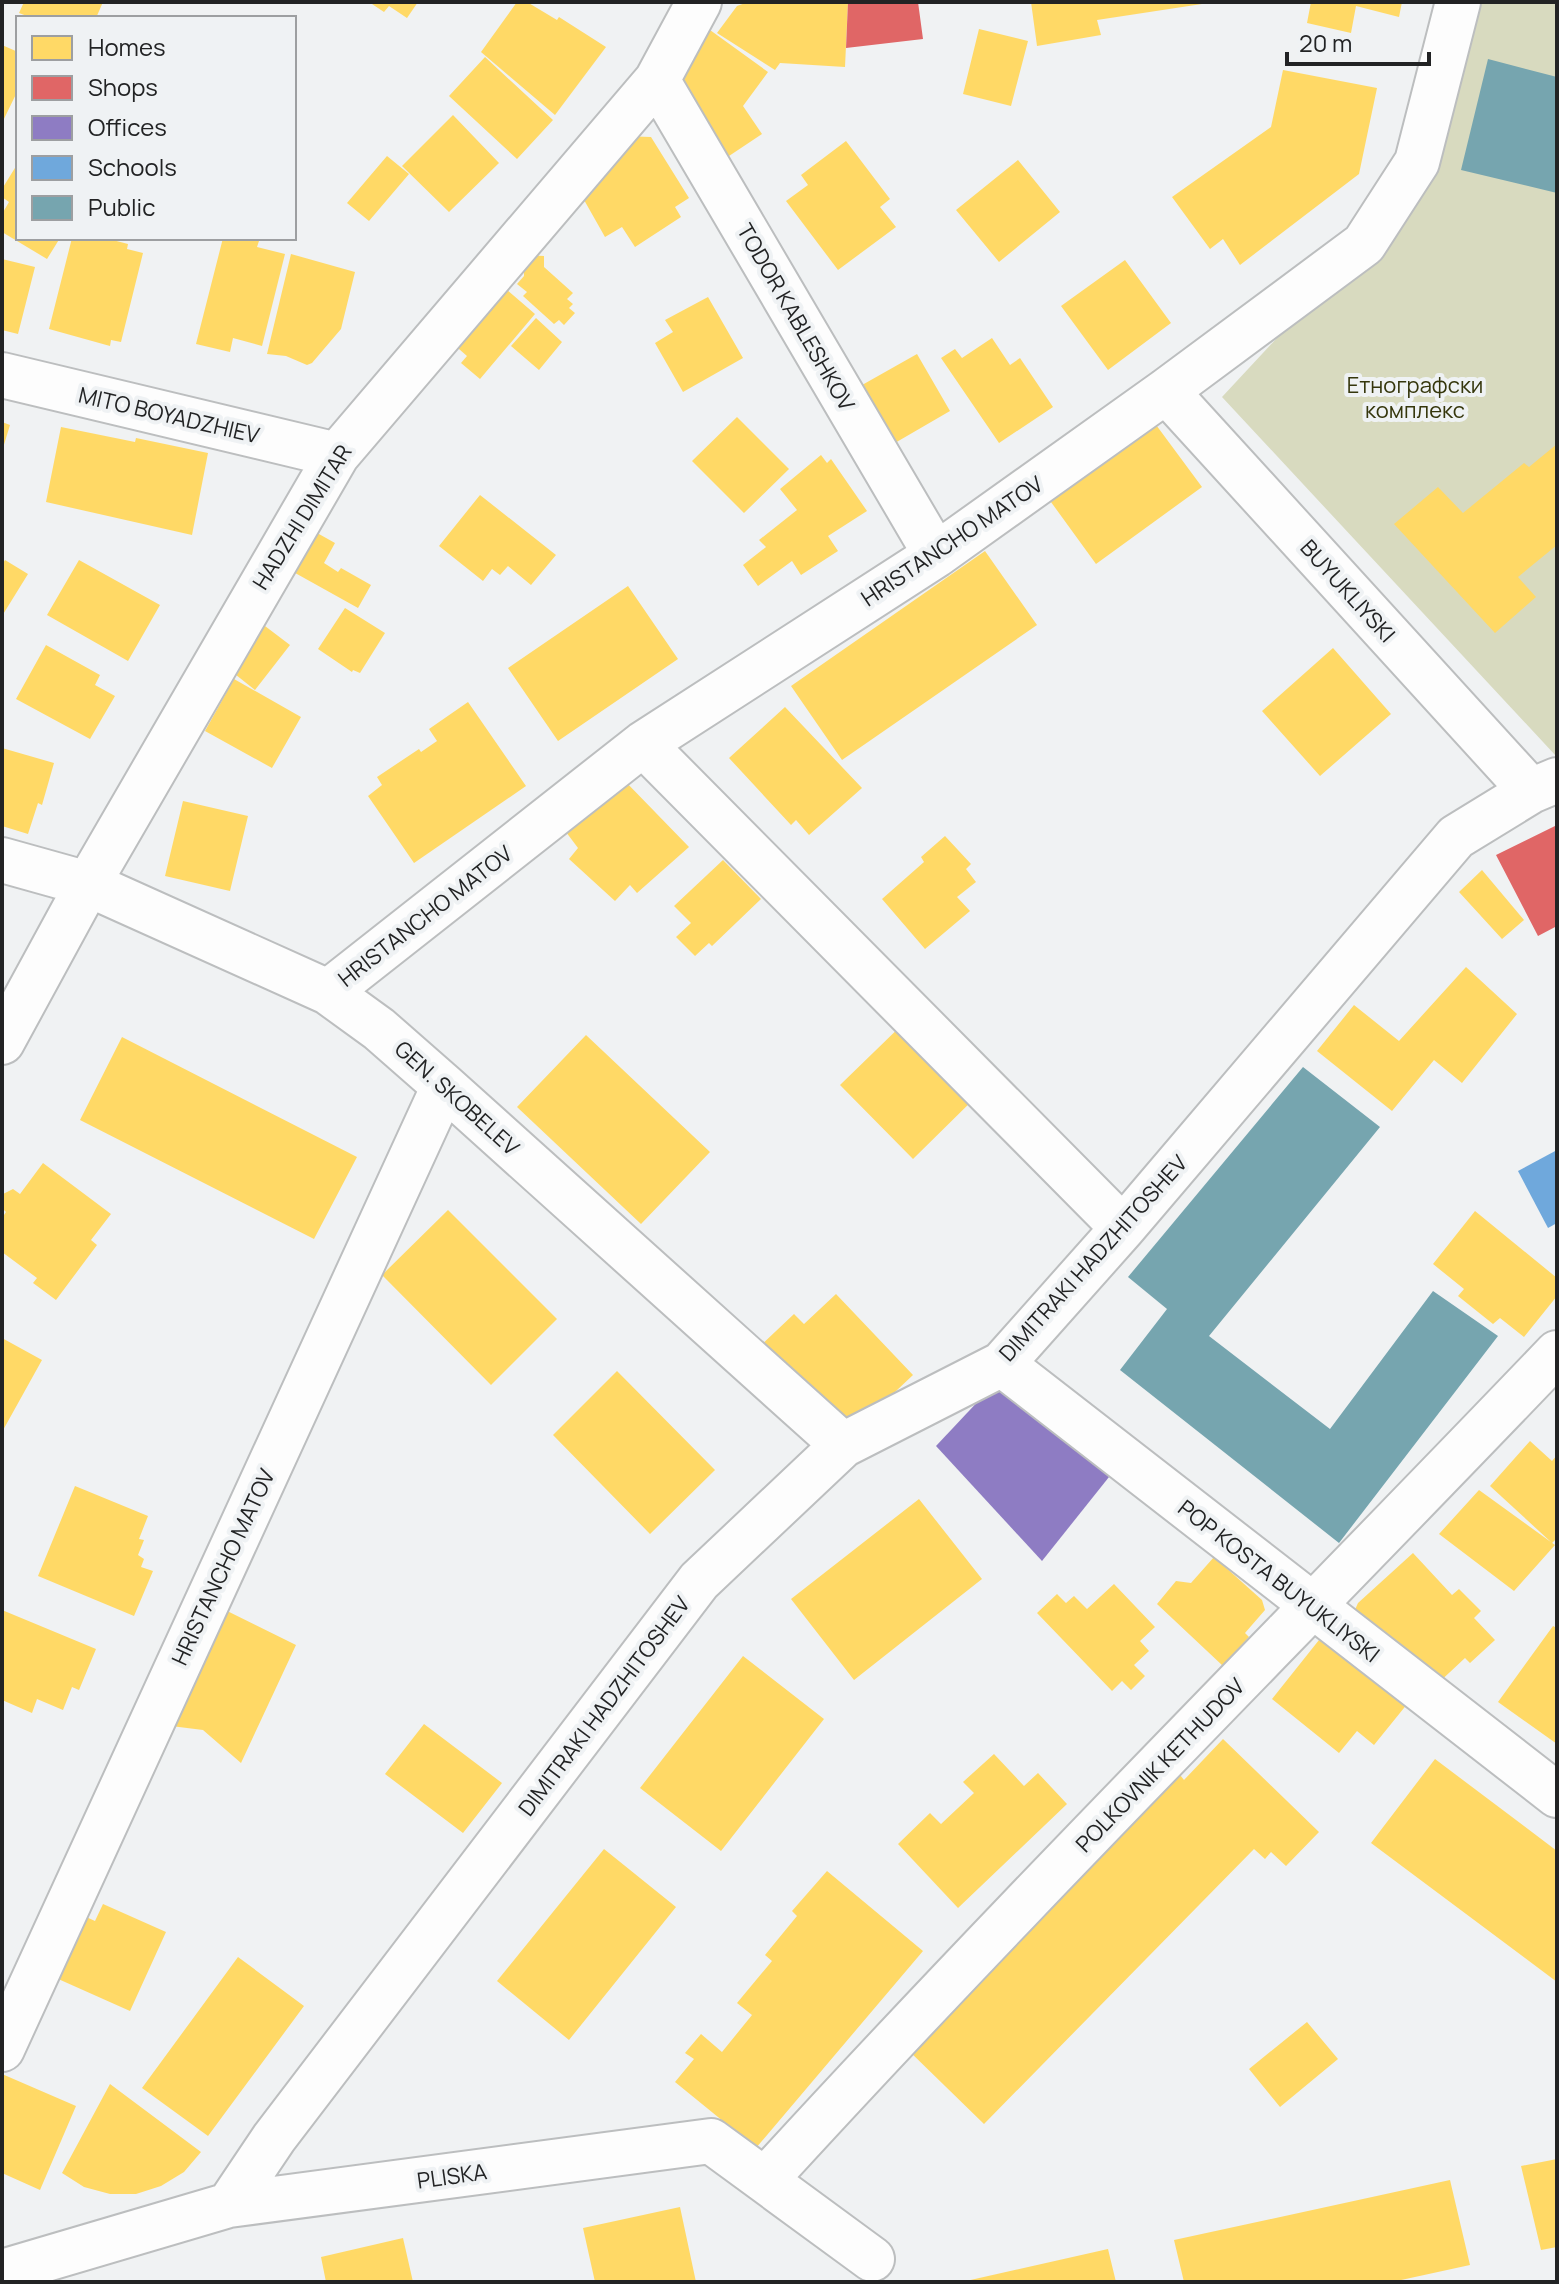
<svg xmlns="http://www.w3.org/2000/svg" width="1559" height="2284" viewBox="0 0 1559 2284" font-family="Manrope,sans-serif">
	<rect width="100%" height="100%" fill="#f0f2f3"/>
	<path fill="#d8dabf" d="M 1480,2 L 1557,2 L 1556,756 L 1222,397 L 1438,165 Z"/>
	<path fill="#ffd966" d="M 24,2 L 103,2 L 96,18 L 32,18 L 19,13 Z
		M 369,2 L 418,2 L 407,18 L 389,6 L 384,12 Z
		M 517,2 L 527,2 L 557,20 L 559,17 L 606,47 L 555,115 L 481,52 Z
		M 748,2 L 848,2 L 845,67 L 780,63 L 775,70 L 717,33 L 737,6 Z
		M 1031,2 L 1201,2 L 1202,4 L 1097,20 L 1101,35 L 1037,46 Z
		M 1311,2 L 1402,2 L 1399,17 L 1356,6 L 1351,33 L 1307,23 Z
		M 979,29 L 1028,41 L 1011,106 L 963,94 Z
		M 710,30 L 768,72 L 743,106 L 762,134 L 720,162 L 669,85 Z
		M 2,45 L 18,52 L 18,90 L 2,123 Z
		M 485,57 L 553,120 L 517,159 L 449,96 Z
		M 1283,70 L 1377,88 L 1359,174 L 1240,265 L 1223,239 L 1210,249 L 1172,197 L 1271,127 Z
		M 453,115 L 499,163 L 449,212 L 402,166 Z
		M 621,136 L 651,137 L 689,198 L 675,207 L 681,217 L 635,247 L 622,227 L 605,237 L 575,184 Z
		M 846,141 L 890,199 L 880,207 L 896,227 L 838,270 L 786,201 L 808,185 L 801,175 Z
		M 387,156 L 409,174 L 369,221 L 347,203 Z
		M 1018,160 L 1060,212 L 999,262 L 956,210 Z
		M 18,163 L 18,238 L 60,238 L 47,259 L 2,232 L 2,214 L 9,202 L 2,197 L 2,189 Z
		M 72,238 L 91,241 L 92,238 L 105,238 L 128,244 L 127,249 L 143,253 L 121,342 L 111,340 L 110,346 L 49,329 Z
		M 223,238 L 246,238 L 259,241 L 257,247 L 285,254 L 262,346 L 233,338 L 230,352 L 196,344 Z
		M 291,254 L 355,272 L 341,329 L 312,363 L 307,365 L 286,356 L 267,354 Z
		M 524,255 L 544,256 L 544,267 L 573,293 L 567,299 L 573,304 L 569,308 L 575,313 L 564,325 L 559,320 L 554,324 L 523,296 L 527,292 L 517,284 L 524,276 Z
		M 2,259 L 35,267 L 18,334 L 2,330 Z
		M 1125,260 L 1171,323 L 1108,370 L 1061,306 Z
		M 493,278 L 535,314 L 480,379 L 461,363 L 467,356 L 444,336 Z
		M 708,297 L 743,358 L 683,392 L 655,343 L 673,332 L 665,320 Z
		M 536,318 L 562,342 L 539,370 L 511,346 Z
		M 992,338 L 1010,365 L 1020,358 L 1053,407 L 999,443 L 941,358 L 955,349 L 962,358 Z
		M 917,354 L 950,411 L 888,447 L 855,389 Z
		M 1148,414 L 1202,487 L 1096,564 L 1043,491 Z
		M 737,417 L 789,469 L 744,513 L 692,461 Z
		M 2,422 L 10,425 L 3,448 L 2,448 Z
		M 61,427 L 135,442 L 136,438 L 208,453 L 192,535 L 46,502 Z
		M 1557,444 L 1557,545 L 1518,577 L 1536,597 L 1495,633 L 1394,524 L 1438,487 L 1463,513 L 1524,463 L 1529,467 Z
		M 821,455 L 827,463 L 831,459 L 867,511 L 828,536 L 838,551 L 801,575 L 792,561 L 758,586 L 743,565 L 766,547 L 759,540 L 797,510 L 780,489 Z
		M 480,495 L 556,555 L 531,585 L 508,566 L 500,575 L 492,569 L 483,581 L 439,546 Z
		M 310,529 L 335,543 L 324,563 L 338,572 L 341,568 L 371,585 L 358,608 L 288,569 Z
		M 985,551 L 1037,625 L 842,760 L 791,686 Z
		M 5,560 L 28,574 L 2,616 L 2,565 Z
		M 79,560 L 160,605 L 128,661 L 47,615 Z
		M 628,586 L 678,659 L 558,741 L 508,668 Z
		M 345,608 L 385,633 L 360,673 L 353,670 L 352,672 L 318,649 Z
		M 261,623 L 290,645 L 255,690 L 226,667 Z
		M 46,645 L 100,675 L 95,685 L 115,696 L 90,739 L 16,699 Z
		M 1333,648 L 1391,714 L 1320,776 L 1262,711 Z
		M 234,679 L 301,717 L 272,768 L 205,731 Z
		M 468,702 L 526,786 L 414,863 L 368,796 L 382,785 L 377,777 L 419,749 L 421,752 L 437,741 L 429,729 Z
		M 785,707 L 862,788 L 809,835 L 796,820 L 791,825 L 729,758 Z
		M 2,748 L 54,763 L 42,805 L 38,803 L 28,834 L 2,826 Z
		M 622,778 L 689,847 L 637,893 L 630,885 L 615,901 L 569,859 L 578,848 L 560,824 Z
		M 183,801 L 248,816 L 230,891 L 165,876 Z
		M 945,836 L 971,864 L 966,869 L 976,882 L 957,897 L 970,911 L 925,949 L 882,899 L 924,862 L 921,857 Z
		M 723,860 L 761,899 L 712,946 L 709,943 L 695,956 L 676,937 L 691,923 L 674,906 Z
		M 1482,870 L 1524,920 L 1502,939 L 1459,892 Z
		M 1466,967 L 1517,1014 L 1462,1083 L 1434,1060 L 1392,1111 L 1317,1051 L 1354,1005 L 1399,1041 Z
		M 909,1018 L 981,1092 L 913,1159 L 840,1085 Z
		M 586,1035 L 710,1152 L 641,1224 L 517,1107 Z
		M 122,1037 L 357,1157 L 314,1239 L 80,1120 Z
		M 43,1163 L 111,1214 L 91,1240 L 97,1245 L 56,1300 L 33,1283 L 37,1278 L 2,1252 L 2,1218 L 6,1212 L 2,1208 L 3,1194 L 13,1189 L 20,1194 Z
		M 448,1210 L 557,1319 L 491,1385 L 382,1275 Z
		M 1475,1211 L 1557,1278 L 1557,1296 L 1524,1337 L 1500,1318 L 1493,1324 L 1458,1296 L 1464,1289 L 1433,1264 Z
		M 836,1294 L 913,1375 L 842,1442 L 755,1351 L 794,1314 L 804,1324 Z
		M 2,1338 L 42,1360 L 2,1432 Z
		M 617,1371 L 715,1470 L 650,1534 L 553,1435 Z
		M 1530,1441 L 1552,1461 L 1557,1455 L 1557,1538 L 1552,1543 L 1490,1486 Z
		M 75,1486 L 148,1516 L 139,1539 L 144,1540 L 138,1555 L 144,1559 L 141,1567 L 153,1571 L 134,1616 L 38,1576 Z
		M 1479,1490 L 1555,1545 L 1514,1591 L 1439,1534 Z
		M 919,1499 L 982,1579 L 854,1680 L 791,1599 Z
		M 1413,1553 L 1452,1595 L 1459,1589 L 1481,1611 L 1474,1618 L 1495,1640 L 1470,1663 L 1465,1658 L 1434,1687 L 1354,1612 L 1358,1603 Z
		M 1214,1557 L 1262,1600 L 1265,1610 L 1245,1633 L 1249,1637 L 1223,1666 L 1157,1604 L 1176,1581 L 1191,1583 Z
		M 1114,1584 L 1155,1627 L 1140,1641 L 1149,1651 L 1134,1665 L 1145,1676 L 1131,1690 L 1122,1681 L 1112,1691 L 1037,1613 L 1057,1594 L 1066,1603 L 1074,1596 L 1087,1609 Z
		M 211,1603 L 296,1645 L 241,1763 L 203,1730 L 155,1724 Z
		M 2,1610 L 96,1649 L 79,1690 L 72,1687 L 63,1710 L 37,1699 L 32,1713 L 2,1700 Z
		M 1553,1626 L 1557,1628 L 1557,1744 L 1498,1702 Z
		M 1323,1635 L 1408,1703 L 1374,1745 L 1357,1731 L 1339,1753 L 1272,1699 Z
		M 743,1656 L 824,1719 L 721,1851 L 640,1788 Z
		M 424,1724 L 502,1783 L 463,1833 L 385,1774 Z
		M 1223,1739 L 1319,1832 L 1286,1866 L 1271,1852 L 1265,1859 L 1254,1849 L 984,2124 L 906,2048 L 1177,1771 L 1184,1780 Z
		M 994,1754 L 1024,1786 L 1038,1773 L 1067,1804 L 958,1908 L 898,1844 L 930,1813 L 941,1824 L 974,1793 L 963,1782 Z
		M 1435,1759 L 1557,1851 L 1557,1982 L 1371,1843 Z
		M 604,1849 L 676,1907 L 569,2040 L 497,1981 Z
		M 827,1871 L 923,1951 L 756,2148 L 675,2082 L 694,2059 L 685,2053 L 701,2034 L 722,2052 L 752,2015 L 737,2003 L 772,1961 L 765,1955 L 797,1916 L 792,1911 Z
		M 103,1904 L 166,1932 L 130,2011 L 56,1978 L 84,1916 L 95,1921 Z
		M 238,1957 L 304,2006 L 208,2136 L 142,2088 Z
		M 1307,2022 L 1338,2059 L 1280,2107 L 1249,2069 Z
		M 2,2074 L 76,2106 L 40,2190 L 2,2173 Z
		M 110,2084 L 201,2152 L 184,2172 L 161,2186 L 136,2194 L 110,2194 L 84,2187 L 62,2173 Z
		M 1557,2159 L 1557,2247 L 1541,2250 L 1521,2166 Z
		M 1450,2180 L 1470,2265 L 1392,2282 L 1184,2282 L 1174,2240 Z
		M 680,2207 L 696,2282 L 595,2282 L 583,2228 Z
		M 403,2238 L 413,2282 L 326,2282 L 321,2257 Z
		M 1108,2249 L 1116,2282 L 966,2282 L 966,2281 Z"/>
	<path fill="#e06666" d="M 848,2 L 918,2 L 923,39 L 846,48 Z
		M 1557,825 L 1557,926 L 1538,936 L 1496,855 Z"/>
	<path fill="#8e7cc3" d="M 999,1379 L 1109,1477 L 1042,1561 L 936,1446 Z"/>
	<path fill="#6fa8dc" d="M 1557,1150 L 1557,1223 L 1548,1228 L 1518,1171 Z"/>
	<path fill="#76a5af" d="M 1488,59 L 1557,77 L 1557,193 L 1461,170 Z
		M 1303,1067 L 1380,1127 L 1209,1336 L 1330,1429 L 1433,1291 L 1498,1336 L 1339,1543 L 1120,1370 L 1167,1309 L 1128,1277 Z"/>
	<g fill="none" stroke-linecap="round" stroke-linejoin="round">
		<defs>
			<path id="street" d="M 657,80 L 936,555
				M 2,375 L 337,455
				M 1166,391 L 1531,791
				M 643,744 L 1123,1228
				M 2,860 L 88,884 L 328,992 L 379,1029 L 444,1086 L 843,1445
				M 328,992 L 643,744 L 936,555 L 1166,391 L 1364,244 L 1417,162 L 1458,2
				M 2,1042 L 88,884 L 337,455 L 657,80 L 699,2
				M 1002,1364 L 1557,1795
				M 2,2049 L 444,1086
				M 765,2180 C 1023,1898 1293,1629 1557,1353
				M 229,2205 L 274,2138 L 699,1581 L 843,1445 L 1002,1364 L 1123,1228 L 1456,837 L 1531,791 L 1557,780
				M 2,2272 L 229,2205 L 711,2141 L 872,2259"/>
		</defs>
		<use href="#street" stroke="#bcbebf" stroke-width="48"/>
		<use href="#street" stroke="#fdfdfd" stroke-width="44"/>
	</g>
	<g text-anchor="middle" stroke-width="8" stroke-linejoin="round" paint-order="stroke">
		<g font-size="22" fill="#222324" stroke="#eff2f4">
			<text transform="translate(796 317) rotate(60)" y="8">TODOR KABLESHKOV</text>
			<text transform="translate(169 415) rotate(13)" y="8">MITO BOYADZHIEV</text>
			<text transform="translate(302 517) rotate(-58)" y="8">HADZHI DIMITAR</text>
			<text transform="translate(952 541) rotate(-34)" y="8">HRISTANCHO MATOV</text>
			<text transform="translate(1348 591) rotate(48)" y="8">BUYUKLIYSKI</text>
			<text transform="translate(425 916) rotate(-38)" y="8">HRISTANCHO MATOV</text>
			<text transform="translate(457 1098) rotate(42)" y="8">GEN. SKOBELEV</text>
			<text transform="translate(1093 1258) rotate(-48)" y="8">DIMITRAKI HADZHITOSHEV</text>
			<text transform="translate(223 1567) rotate(-65)" y="8">HRISTANCHO MATOV</text>
			<text transform="translate(1279 1581) rotate(38)" y="8">POP KOSTA BUYUKLIYSKI</text>
			<text transform="translate(604 1706) rotate(-53)" y="8">DIMITRAKI HADZHITOSHEV</text>
			<text transform="translate(1160 1765) rotate(-46)" y="8">POLKOVNIK KETHUDOV</text>
			<text transform="translate(452 2176) rotate(-8)" y="8">PLISKA</text>
		</g>
		<g font-size="22" fill="#35360c" stroke="#eff2f4">
			<text x="1415" y="393">Етнографски<tspan x="1415" dy="25">комплекс</tspan></text>
		</g>
	</g>
	<rect width="1559" height="2284" fill="none" stroke="#222324" stroke-width="8"/>
	<rect x="16" y="16" width="280" height="224" fill="#eff2f4" stroke="#9d9fa1" stroke-width="2"/>
	<rect x="32" y="36" width="40" height="24" fill="#ffd966" stroke="#9d9fa1" stroke-width="2"/>
	<text x="88" y="56" font-size="24" fill="#222324">Homes</text>
	<rect x="32" y="76" width="40" height="24" fill="#e06666" stroke="#9d9fa1" stroke-width="2"/>
	<text x="88" y="96" font-size="24" fill="#222324">Shops</text>
	<rect x="32" y="116" width="40" height="24" fill="#8e7cc3" stroke="#9d9fa1" stroke-width="2"/>
	<text x="88" y="136" font-size="24" fill="#222324">Offices</text>
	<rect x="32" y="156" width="40" height="24" fill="#6fa8dc" stroke="#9d9fa1" stroke-width="2"/>
	<text x="88" y="176" font-size="24" fill="#222324">Schools</text>
	<rect x="32" y="196" width="40" height="24" fill="#76a5af" stroke="#9d9fa1" stroke-width="2"/>
	<text x="88" y="216" font-size="24" fill="#222324">Public</text>
	<path d="M1287 52v12h142v-12" fill="none" stroke="#222324" stroke-width="4"/>
	<text x="1299" y="52" font-size="24" fill="#222324" stroke="#eff2f4" stroke-width="6" paint-order="stroke">20 m</text>
</svg>
